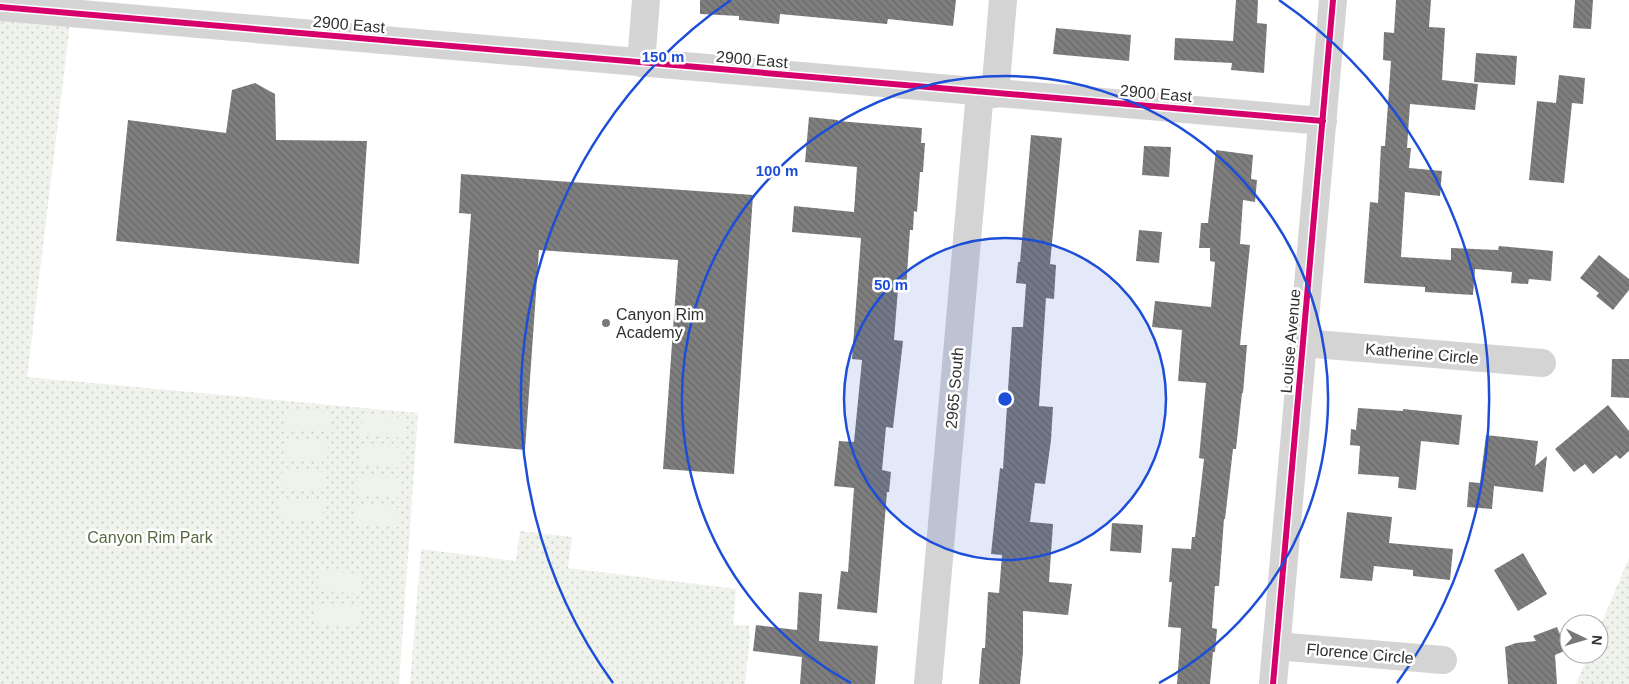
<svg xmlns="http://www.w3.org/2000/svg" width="1629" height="684" viewBox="0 0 1629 684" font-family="Arial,sans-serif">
	<defs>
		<pattern id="green-dots" width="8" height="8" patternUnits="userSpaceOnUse" patternTransform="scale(1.25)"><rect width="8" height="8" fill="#f0f2ec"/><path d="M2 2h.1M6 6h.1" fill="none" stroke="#ced0cb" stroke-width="1.8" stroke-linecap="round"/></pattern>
		<pattern id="building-back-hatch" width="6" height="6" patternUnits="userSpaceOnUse" patternTransform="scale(1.25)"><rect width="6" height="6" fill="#7f7f7f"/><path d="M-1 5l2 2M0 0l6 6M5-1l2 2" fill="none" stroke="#686868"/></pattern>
	</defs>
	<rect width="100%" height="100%" fill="#fff"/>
	<path fill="url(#green-dots)" d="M 0,20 L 70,24 L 27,377 L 418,413 L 399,684 L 0,684 Z
		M 520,531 L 572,537 L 568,568 L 736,589 L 733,625 L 749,625 L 750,637 L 745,684 L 410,684 L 421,549 L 516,561 Z
		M 1629,558 L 1629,684 L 1576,684 L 1589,654 L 1599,654 L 1599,629 Z"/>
	<path fill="#f0f2ec" d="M 287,409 L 331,412 L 329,432 L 286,429 Z
		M 363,415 L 406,418 L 405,438 L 361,435 Z
		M 285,438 L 328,442 L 327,462 L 283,458 Z
		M 360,444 L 404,448 L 402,468 L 359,465 Z
		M 283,468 L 326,472 L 324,492 L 281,488 Z
		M 358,475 L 402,478 L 400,498 L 356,494 Z
		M 280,498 L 324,501 L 322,521 L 279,518 Z
		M 356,504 L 399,508 L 398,527 L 354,524 Z
		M 319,570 L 362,574 L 361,594 L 318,590 Z
		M 316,604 L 360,607 L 358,627 L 315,624 Z"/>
	<path fill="url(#building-back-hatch)" d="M 700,0 L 956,0 L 953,26 L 888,19 L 887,24 L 780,14 L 779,24 L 739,20 L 739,16 L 700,14 Z
		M 1236,0 L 1258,0 L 1257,23 L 1267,24 L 1264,73 L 1231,70 L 1232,63 L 1174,60 L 1175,38 L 1233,41 Z
		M 1396,0 L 1431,0 L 1429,27 L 1445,28 L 1442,80 L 1478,84 L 1475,110 L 1410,104 L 1407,148 L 1411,148 L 1409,168 L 1442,171 L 1440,196 L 1405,192 L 1401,257 L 1451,260 L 1451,248 L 1498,250 L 1499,246 L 1553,251 L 1551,281 L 1529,279 L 1528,284 L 1511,283 L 1512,272 L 1475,269 L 1473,295 L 1425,292 L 1425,287 L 1364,283 L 1370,202 L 1378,203 L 1381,146 L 1385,146 L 1391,61 L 1383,60 L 1384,32 L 1394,33 Z
		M 1575,0 L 1593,0 L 1591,29 L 1573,28 Z
		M 1056,28 L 1131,35 L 1129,61 L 1053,54 Z
		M 1476,53 L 1517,56 L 1515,85 L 1474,82 Z
		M 1559,75 L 1585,78 L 1583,104 L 1572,103 L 1564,183 L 1529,180 L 1537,101 L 1556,103 Z
		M 255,83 L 275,94 L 276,140 L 367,141 L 359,264 L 116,241 L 128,120 L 226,133 L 232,90 Z
		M 809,117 L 838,120 L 838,121 L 922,128 L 921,143 L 925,143 L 923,172 L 920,172 L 917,212 L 914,211 L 913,230 L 910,230 L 906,289 L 898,289 L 894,340 L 903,341 L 893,428 L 886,427 L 882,470 L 891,472 L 889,492 L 887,492 L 877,613 L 837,609 L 841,571 L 848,572 L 854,488 L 834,486 L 839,441 L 854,442 L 862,360 L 852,359 L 861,238 L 792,232 L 794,206 L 854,212 L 857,167 L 805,162 Z
		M 1031,135 L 1062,138 L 1050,264 L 1056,265 L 1054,299 L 1046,298 L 1039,406 L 1053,407 L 1051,440 L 1045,484 L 1035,483 L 1030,522 L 1053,524 L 1049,582 L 1072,584 L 1068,615 L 1023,611 L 1023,652 L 1020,684 L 979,684 L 982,648 L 985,648 L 988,592 L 999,593 L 1002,555 L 991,554 L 1000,468 L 1003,469 L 1012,327 L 1023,327 L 1026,284 L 1016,283 L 1018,262 L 1020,262 Z
		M 1144,146 L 1171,147 L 1169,177 L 1142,175 Z
		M 1216,150 L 1253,155 L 1251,179 L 1257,180 L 1255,202 L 1243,200 L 1240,244 L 1250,245 L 1240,345 L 1247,345 L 1243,393 L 1242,393 L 1236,449 L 1233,449 L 1225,519 L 1224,519 L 1219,586 L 1215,586 L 1212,628 L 1217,629 L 1215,652 L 1213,652 L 1210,684 L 1177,684 L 1181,628 L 1168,627 L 1172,582 L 1169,582 L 1172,548 L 1191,549 L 1192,537 L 1195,537 L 1204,459 L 1199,458 L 1206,383 L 1178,381 L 1182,330 L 1152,327 L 1155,301 L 1211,307 L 1215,262 L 1210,261 L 1210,248 L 1199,248 L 1201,223 L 1208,223 Z
		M 461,174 L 753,195 L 734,474 L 663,469 L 678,260 L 539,250 L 525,450 L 454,443 L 471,214 L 459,213 Z
		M 1139,230 L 1162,232 L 1159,263 L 1136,261 Z
		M 1599,255 L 1629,279 L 1629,290 L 1613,310 L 1596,296 L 1599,293 L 1580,278 Z
		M 1612,359 L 1629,359 L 1629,398 L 1611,397 Z
		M 1608,405 L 1629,431 L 1629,451 L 1620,459 L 1616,455 L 1593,474 L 1585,464 L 1574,472 L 1555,449 Z
		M 1358,408 L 1403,411 L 1403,409 L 1462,415 L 1459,445 L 1421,441 L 1416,490 L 1398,488 L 1399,477 L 1358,474 L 1360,446 L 1350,445 L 1351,429 L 1356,430 Z
		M 1486,435 L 1538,441 L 1535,466 L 1547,456 L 1543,492 L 1494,486 L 1492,509 L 1467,507 L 1469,482 L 1480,483 Z
		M 1347,512 L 1392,517 L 1389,543 L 1453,549 L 1450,580 L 1413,576 L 1413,570 L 1374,566 L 1372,581 L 1340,578 Z
		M 1112,523 L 1143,525 L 1141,553 L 1110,551 Z
		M 1523,553 L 1547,594 L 1518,611 L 1494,570 Z
		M 799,592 L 822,594 L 819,641 L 878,646 L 875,684 L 800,684 L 802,657 L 753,651 L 756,625 L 797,630 Z
		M 1557,627 L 1562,639 L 1569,639 L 1569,649 L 1555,655 L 1557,684 L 1508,684 L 1505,647 L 1516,643 L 1536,641 L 1533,636 Z"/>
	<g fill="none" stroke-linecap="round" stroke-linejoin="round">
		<path stroke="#d4d4d4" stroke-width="28" d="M 0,7 L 1323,121
			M 641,63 L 646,0
			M 995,94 L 1003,0
			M 1303,343 L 1542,363
			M 1276,646 L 1443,660
			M 928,684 L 980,92
			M 1273,684 L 1333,0"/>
		<defs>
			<path id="cycleway" d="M 0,7 L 1323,121
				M 1273,684 L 1333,0"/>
		</defs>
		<use href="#cycleway" stroke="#fff" stroke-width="9"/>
		<use href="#cycleway" stroke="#d6006c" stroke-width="6"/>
	</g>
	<circle cx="1005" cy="399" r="161" fill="#1d4ed8" fill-opacity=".12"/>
	<g fill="none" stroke="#1d4ed8" stroke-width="2.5">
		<circle cx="1005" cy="399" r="161"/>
		<path d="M851 683A323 323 0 1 1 1159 683"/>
		<path d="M613 683A484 484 0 0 1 731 0M1279 0A484 484 0 0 1 1397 683"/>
	</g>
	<circle fill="#787878" stroke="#fff" stroke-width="2" cx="606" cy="323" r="5"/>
	<g text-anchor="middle" stroke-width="5" stroke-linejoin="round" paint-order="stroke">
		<g font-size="16" fill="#303030" stroke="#fff">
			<text transform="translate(349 24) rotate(5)" y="6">2900 East</text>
			<text transform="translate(752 59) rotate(5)" y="6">2900 East</text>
			<text transform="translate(1156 93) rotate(5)" y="6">2900 East</text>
			<text transform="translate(1290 341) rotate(-85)" y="6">Louise Avenue</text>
			<text transform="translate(1422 353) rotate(5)" y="6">Katherine Circle</text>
			<text transform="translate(954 388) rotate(-85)" y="6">2965 South</text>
			<text transform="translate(1360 653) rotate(5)" y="6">Florence Circle</text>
		</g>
		<g font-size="16" fill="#303030" stroke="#fff" text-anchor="start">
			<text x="616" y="320">Canyon Rim<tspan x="616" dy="18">Academy</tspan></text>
		</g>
		<g font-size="16" fill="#586840" stroke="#fff">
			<text x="150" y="543">Canyon Rim Park</text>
		</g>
	</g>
	<circle cx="1005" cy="399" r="8" fill="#1d4ed8" stroke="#fff" stroke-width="2.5"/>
	<g font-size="15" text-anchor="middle" font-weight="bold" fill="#1d4ed8" stroke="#fff" stroke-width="5" stroke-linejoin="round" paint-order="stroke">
		<text x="663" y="62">150 m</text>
		<text x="777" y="176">100 m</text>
		<text x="891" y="290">50 m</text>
	</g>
	<g transform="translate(1584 639) rotate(95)"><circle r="24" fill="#ffffff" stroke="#acacac"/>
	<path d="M0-4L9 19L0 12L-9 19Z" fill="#787878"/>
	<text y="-8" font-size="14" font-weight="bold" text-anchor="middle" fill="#303030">N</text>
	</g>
</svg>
